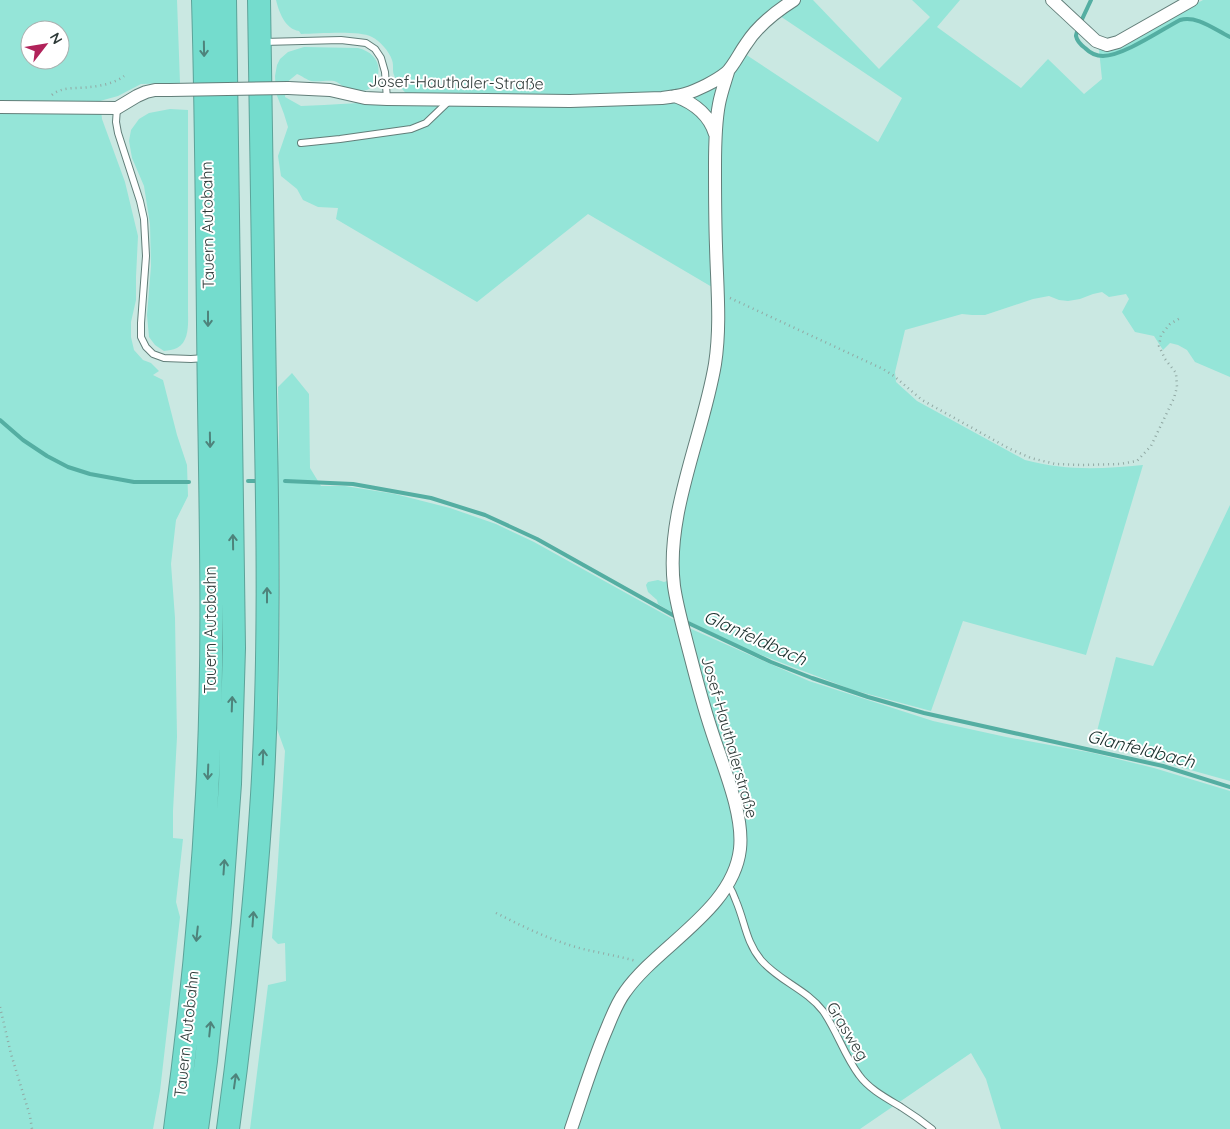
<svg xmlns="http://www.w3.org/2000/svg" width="1230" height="1129" viewBox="0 0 1230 1129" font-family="Quicksand,sans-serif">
	<rect width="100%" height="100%" fill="#cae8e2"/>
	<path fill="#95e5d8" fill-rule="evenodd" d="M 0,0 L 177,0 L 180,83 L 141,84 L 118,96 L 100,101 L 102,119 L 125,182 L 138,236 L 136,277 L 136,300 L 131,322 L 131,337 L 134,350 L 143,360 L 151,363 L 159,371 L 153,375 L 163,380 L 177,435 L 187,465 L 188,496 L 176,520 L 171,564 L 175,618 L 177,737 L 173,811 L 173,838 L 183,839 L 176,902 L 180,917 L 160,1091 L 153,1129 L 0,1129 ZM 30,30 L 60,30 L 60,60 L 30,60 Z
		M 276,0 L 813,0 L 879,69 L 930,17 L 912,0 L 960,0 L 937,27 L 1021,88 L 1048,59 L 1084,94 L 1102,79 L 1099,50 L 1055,0 L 1104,46 L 1139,35 L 1203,0 L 1230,0 L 1230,377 L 1195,362 L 1187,350 L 1178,345 L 1170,343 L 1163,350 L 1154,336 L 1135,332 L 1122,312 L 1129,299 L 1126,294 L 1109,297 L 1102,292 L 1093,294 L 1080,299 L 1068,301 L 1059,300 L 1049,296 L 1033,299 L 985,315 L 972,315 L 962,314 L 905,330 L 895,372 L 896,382 L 917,401 L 1025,460 C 1066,471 1102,469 1143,465 L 1086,655 L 963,621 L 931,711 L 853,690 L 748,650 L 676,615 L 658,604 L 657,600 L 648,592 L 646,585 L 648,582 L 658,580 L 664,582 L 667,581 L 668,545 L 699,415 L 711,356 L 713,317 L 712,287 L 588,214 L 477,302 L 336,219 L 338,208 L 318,207 L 303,200 L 297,189 L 281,176 L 278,156 L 288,127 L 284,114 L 276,93 L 275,76 L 277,65 L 280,59 L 288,52 L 304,47 L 358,48 C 375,52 384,66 375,82 C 373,86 371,88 367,90 C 361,92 350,90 344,87 C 341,85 338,82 334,81 C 327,80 319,82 311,81 C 307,80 302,76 297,74 L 286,83 L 285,97 L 301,106 L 324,105 L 358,103 L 381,105 L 396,104 L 419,104 C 409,96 398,88 394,75 C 392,71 394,65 392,60 C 389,51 380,41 372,37 C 358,30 318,34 301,34 L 299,31 C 285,29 279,12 276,0 ZM 780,16 L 902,98 L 878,142 L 745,54 L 768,25 Z
		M 170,109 L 188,110 L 188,310 C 188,322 190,341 177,348 C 173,350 168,350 164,351 L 155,345 L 149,337 L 147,315 L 151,266 L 150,224 L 144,186 L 132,158 L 129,141 L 131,130 L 139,119 L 149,113 Z
		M 292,373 L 309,394 L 310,468 L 321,486 L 345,486 L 395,494 L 450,508 L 496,524 L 534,542 L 689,628 L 809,681 L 933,721 L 1006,737 L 1093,753 L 1154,768 L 1230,791 L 1230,1129 L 1001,1129 L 986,1079 L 971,1053 L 860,1129 L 250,1129 L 268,985 L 286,981 L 285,943 L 278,944 L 272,938 L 277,877 L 285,751 L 277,729 L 279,697 L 280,573 L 279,518 L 277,501 L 279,431 L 278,387 Z
		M 1230,505 L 1230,781 L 1094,743 L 1116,657 L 1153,666 Z"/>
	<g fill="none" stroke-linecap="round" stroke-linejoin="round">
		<path stroke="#54aea2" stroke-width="4" d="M 1091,0 C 1088,7 1076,30 1076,36 C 1077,41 1081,45 1085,48 C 1090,53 1096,56 1103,56 C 1123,56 1161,30 1180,20 C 1197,15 1215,30 1230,37
			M 0,420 L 23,440 L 47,456 L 68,467 L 90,474 L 134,482 L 189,482
			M 248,481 L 255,481
			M 285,481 L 353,484 L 431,498 L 485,515 L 537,539 L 678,618
			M 684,621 L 771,662 L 812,678 L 868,697 L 924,713 L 1163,766 L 1230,787"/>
		<defs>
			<path id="service" d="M 263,42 L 341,40 L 366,43 L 375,49 L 381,58 L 385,72 L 387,99
				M 117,108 L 116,122 L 118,133 L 140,201 L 144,219 L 146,256 L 141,323 L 141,337 L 146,347 L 153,354 L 164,358 L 191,359 L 205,358
				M 301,143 L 340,139 L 411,129 L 426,123 L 449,101
				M 728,884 C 731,889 734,895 736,901 C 745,922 746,942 761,960 C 779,981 806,989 823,1011 C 837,1031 844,1055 859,1075 C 869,1089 886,1098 901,1107 C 912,1114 922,1121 932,1129"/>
			<path id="minor" d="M 1052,0 L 1096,41 L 1107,45 L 1118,42 L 1192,0
				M 288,88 L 330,90 L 365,98 L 387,99 L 570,101 L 662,98 C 670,97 678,96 685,94 C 698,90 716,81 726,73 C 733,67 740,52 746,44 C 758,25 775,12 794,0
				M 675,96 C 694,103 709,114 715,134
				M 0,107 L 117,108 L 137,96 L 146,92 L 155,90 L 170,90
				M 571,1129 C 582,1097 592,1064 605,1033 C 611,1019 616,1004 625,992 C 658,945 733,910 740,849 C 744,813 722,764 711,729 C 702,702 695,674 688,647 C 683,627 677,607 674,586 C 665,514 703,436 715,364 C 721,325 717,286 716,246 C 715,219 715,193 715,166 C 715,146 715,125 719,104 C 721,93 725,82 728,72"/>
			<path id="motorway" d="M 175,1129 C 190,1018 201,907 207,795 C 214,665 211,534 209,403 C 207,269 207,134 203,0
				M 197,1129 L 206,1061 L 220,922 L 230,784 L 234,648 L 225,0
				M 228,1129 C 243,1018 255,907 262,795 C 270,661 268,526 265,392 C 263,261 261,131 259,0"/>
		</defs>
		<use href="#service" stroke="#627e79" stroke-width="8"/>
		<use href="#minor" stroke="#627e79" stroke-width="14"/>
		<use href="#motorway" stroke="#5ca399" stroke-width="24"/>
		<path stroke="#91a9a4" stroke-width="2.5" stroke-dasharray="1 4" stroke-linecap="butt" d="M 52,95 C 62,86 78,89 90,87 C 101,86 115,83 124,76
			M 730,298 L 883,369 L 894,376 L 922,400 L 1010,449 L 1031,458 L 1055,464 L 1082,465 L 1120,464 L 1137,461 L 1151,446 L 1174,398 L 1177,387 L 1176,373 L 1165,359 L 1159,346 L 1161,335 L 1170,324 L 1182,317
			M 496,913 C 524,927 552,941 583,949 C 600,953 618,956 636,961
			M 0,1007 L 11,1054 L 30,1116 L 32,1129"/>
		<use href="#service" stroke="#fff" stroke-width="6"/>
		<use href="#minor" stroke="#fff" stroke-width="12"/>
		<use href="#motorway" stroke="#74dccd" stroke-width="22"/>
		<defs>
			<path id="minor-bridge" d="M 170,90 L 288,88"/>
		</defs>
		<use href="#minor-bridge" stroke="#627e79" stroke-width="14" stroke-linecap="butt"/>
		<use href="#minor-bridge" stroke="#fff" stroke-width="12"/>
	</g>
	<defs><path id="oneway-shaft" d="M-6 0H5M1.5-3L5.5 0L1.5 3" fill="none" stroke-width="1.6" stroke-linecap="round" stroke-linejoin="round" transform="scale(1.25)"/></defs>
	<g stroke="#4e837b">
		<use href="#oneway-shaft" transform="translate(204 49) rotate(89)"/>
		<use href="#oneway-shaft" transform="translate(208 319) rotate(90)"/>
		<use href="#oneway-shaft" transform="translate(210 440) rotate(89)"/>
		<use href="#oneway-shaft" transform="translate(233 542) rotate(-91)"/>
		<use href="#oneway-shaft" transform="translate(267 595) rotate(-90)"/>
		<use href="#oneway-shaft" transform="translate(232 704) rotate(-88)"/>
		<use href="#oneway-shaft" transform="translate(263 757) rotate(-88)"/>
		<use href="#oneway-shaft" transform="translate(208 772) rotate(92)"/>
		<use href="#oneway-shaft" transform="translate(224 867) rotate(-86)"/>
		<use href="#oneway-shaft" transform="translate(253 919) rotate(-86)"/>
		<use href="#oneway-shaft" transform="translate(197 934) rotate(96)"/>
		<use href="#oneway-shaft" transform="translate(210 1029) rotate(-84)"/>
		<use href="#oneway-shaft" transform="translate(235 1081) rotate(-82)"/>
	</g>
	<g text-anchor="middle" stroke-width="4" stroke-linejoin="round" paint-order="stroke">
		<g font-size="16" fill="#2e3a38" stroke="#fff">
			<text transform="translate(456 82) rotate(1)" y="6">Josef-Hauthaler-Straße</text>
			<text transform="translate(207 225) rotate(-91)" y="6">Tauern Autobahn</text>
			<text transform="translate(210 630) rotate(-90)" y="6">Tauern Autobahn</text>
			<text transform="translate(730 737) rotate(74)" y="6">Josef-Hauthalerstraße</text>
			<text transform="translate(848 1031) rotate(59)" y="6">Grasweg</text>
			<text transform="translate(186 1034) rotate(-84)" y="6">Tauern Autobahn</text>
		</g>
		<g font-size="18" font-style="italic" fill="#1a2f2c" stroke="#fff">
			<text transform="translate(755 638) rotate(24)" y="6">Glanfeldbach</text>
			<text transform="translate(1141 749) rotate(14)" y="6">Glanfeldbach</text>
		</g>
	</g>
	<g transform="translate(45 45) rotate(59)"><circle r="24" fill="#ffffff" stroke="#abb0af"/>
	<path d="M0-4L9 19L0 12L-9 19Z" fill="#b1235a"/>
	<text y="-8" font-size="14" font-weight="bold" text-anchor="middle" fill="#2e3a38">N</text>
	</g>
</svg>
